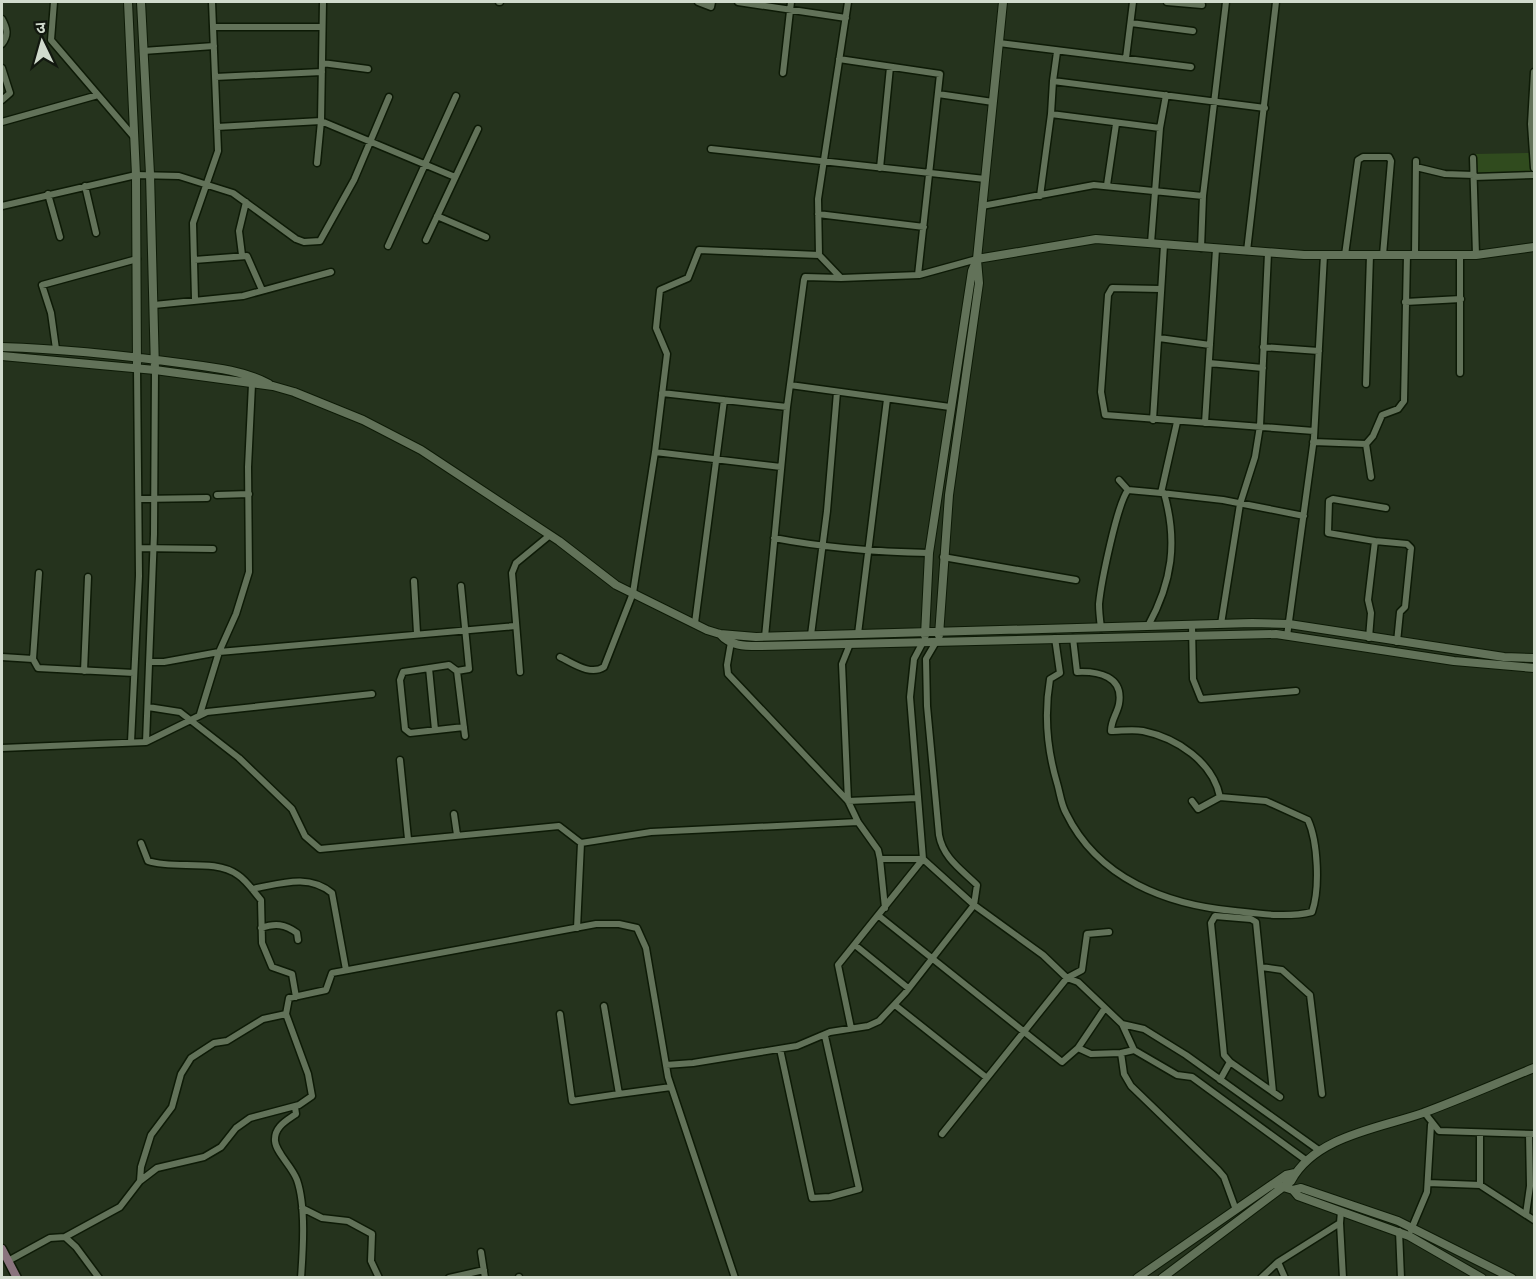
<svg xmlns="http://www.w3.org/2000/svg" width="1536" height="1279" viewBox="0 0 1536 1279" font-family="Commissioner,'Noto Sans Devanagari',sans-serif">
	<rect width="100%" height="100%" fill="#25331d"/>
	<path fill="#304b1e" d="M 1530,153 L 1534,173 L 1477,175 L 1476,154 Z"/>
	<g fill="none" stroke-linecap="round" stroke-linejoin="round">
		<defs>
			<path id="minor" d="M 54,2 L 51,40 L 134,137
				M 323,2 L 321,121 L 455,177
				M 499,2 L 500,2
				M 698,2 L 711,7 L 712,2
				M 738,2 L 846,18
				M 848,2 L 818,199 L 819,255 L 841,278 L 919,275 L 977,259
				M 1167,2 L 1202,5
				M 2,19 C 7,28 9,35 2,44
				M 1131,23 L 1193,31
				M 213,27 L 322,27
				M 999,43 L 1191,67
				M 143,51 L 214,46
				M 1126,58 L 1133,2
				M 839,59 L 940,74 L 918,275
				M 322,63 L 368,69
				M 2,68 L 10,93 L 2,100
				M 1534,72 L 1531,124 L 1534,124
				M 783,73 L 791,2
				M 215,77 L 322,72
				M 1053,81 L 1057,52
				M 938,94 L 993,102
				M 1051,114 L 1053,81 L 1265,108
				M 2,122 L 98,95
				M 1531,124 L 1534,168
				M 217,127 L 321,121 L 317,163
				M 1160,128 L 1166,95
				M 711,149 L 985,179
				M 1473,158 L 1476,255
				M 1416,167 L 1445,174 L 1474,175
				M 880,168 L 890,67
				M 1474,177 L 1534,175
				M 1107,185 L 1116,124
				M 85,186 L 96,233
				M 48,194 L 60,237
				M 1040,196 L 1051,114 L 1160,128 L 1151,243
				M 1203,196 L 1226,2
				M 2,206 L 136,175 L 179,176 L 233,193 L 296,239 L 304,242 L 320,241 L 354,180 L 389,97
				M 982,206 L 1094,185 L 1203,196 L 1201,248
				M 818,214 L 924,227
				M 437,216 L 486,237
				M 426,240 L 478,129
				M 388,246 L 456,96
				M 1247,251 L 1276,2
				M 242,255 L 239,231 L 246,202
				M 1345,255 L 1358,160 L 1363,157 L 1389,157 L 1391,161 L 1383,255
				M 1415,255 L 1416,161
				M 1460,255 L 1460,373
				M 194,260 L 247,256 L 262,290
				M 1160,289 L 1112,288 L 1108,295 L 1101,392 L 1105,415 L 1314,431
				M 195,299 L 193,223 L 218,151 L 212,2
				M 1405,302 L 1461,299
				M 154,305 L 243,296 L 331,272
				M 1159,338 L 1210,345
				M 1263,347 L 1319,351
				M 56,349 L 51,313 L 42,285 L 137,259
				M 1209,363 L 1263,368
				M 1366,384 L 1370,255
				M 790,385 L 950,407
				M 662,393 L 787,407
				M 1153,420 L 1164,245
				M 1177,422 L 1161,493 L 1223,500 L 1304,516
				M 1205,423 L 1216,249
				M 1313,442 L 1366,444 L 1373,436 L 1382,415 L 1398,409 L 1404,401 L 1407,255
				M 1366,444 L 1371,477
				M 655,452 L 781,467
				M 1119,480 L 1128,490 L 1161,493
				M 217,495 L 249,494
				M 139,499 L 207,498
				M 774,538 C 826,548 876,552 929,553
				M 1375,541 L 1407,544 L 1411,548 L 1405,607 L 1400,612 L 1397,642
				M 139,548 L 213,549
				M 943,557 L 1076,580
				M 414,581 L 417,633
				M 461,586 L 469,669 L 457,671 L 465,736
				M 695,623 L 724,400
				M 1221,624 L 1240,504 L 1255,457 L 1260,426 L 1268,253
				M 1192,625 L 1193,679 L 1201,699 L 1296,691
				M 1148,626 C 1172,582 1178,542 1164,493
				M 1101,628 C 1100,620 1099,612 1099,604 C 1101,583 1117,504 1128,490
				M 858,634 L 887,399
				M 811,635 L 827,511 L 837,392
				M 1287,636 L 1314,438 L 1324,255
				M 765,637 L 787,407 L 804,280 L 805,277 L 841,278
				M 1055,638 L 1060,673 L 1050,679 C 1044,714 1047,749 1057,783 C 1060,793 1061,804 1066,813 C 1098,879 1167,905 1235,911 C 1260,914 1288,918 1312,912 C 1320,889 1318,842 1308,820 L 1266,801 L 1220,797 C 1213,762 1177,738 1143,731 C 1133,729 1121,731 1111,731 C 1111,720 1117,714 1119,704 C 1124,676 1098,671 1077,672 L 1073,638
				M 1369,638 L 1371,613 L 1368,600 L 1375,541 L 1328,533 L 1329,501 L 1333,499 L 1386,508
				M 731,642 L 727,665 L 728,674 L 848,801 L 858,822 L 878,850 L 880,859
				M 923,642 L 914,659 L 910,697 L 923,859 L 974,905 L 1043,955 L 1067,978 L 1078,982 L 1122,1024 L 1134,1050 L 1177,1075 L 1192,1077 L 1307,1161
				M 850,644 L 842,664 L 848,801 L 917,798
				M 2,657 L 33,659 L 38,668 L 134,673
				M 560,657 C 573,663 590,676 604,667 L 633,593 L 655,452 L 667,354 L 656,328 L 660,290 L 688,278 L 699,250 L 819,255
				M 33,659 L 39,573
				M 150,662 L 164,662 L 219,652 L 515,626
				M 429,668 L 435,730
				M 84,671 L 88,577
				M 457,671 L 449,665 L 403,672 L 400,680 L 405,729 L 410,733 L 464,727
				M 520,672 L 512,573 L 516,563 L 550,535
				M 148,707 L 180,712 L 239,758 L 292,809 L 305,836 L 320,849 L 559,826 L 581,843
				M 200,714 L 219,652 L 236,614 L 249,572 L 248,467 L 252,384
				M 131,742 L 139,576 L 137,368
				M 146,742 L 154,534 L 155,370
				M 2,748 L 146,742 L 207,712 L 372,694
				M 400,760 L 408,839
				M 1192,801 L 1198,809 L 1220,797
				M 454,814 L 457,835
				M 141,843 L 148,861 C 175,870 214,858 238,875 C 247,881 254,892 261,900 L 262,943 L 272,967 L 292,974 L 296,997
				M 581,843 L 651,832 L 858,822
				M 252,889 C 280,884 308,873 332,893 L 346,970
				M 885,908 L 880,859 L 923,859
				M 879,916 L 1062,1062 L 1078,1048 L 1105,1008
				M 261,928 C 275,923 285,924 297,933 L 298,940
				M 577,928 L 581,843
				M 855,945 L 908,988
				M 1261,967 L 1282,970 L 1310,995 L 1322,1094
				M 895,1005 L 987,1078
				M 604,1006 L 619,1094 L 671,1087
				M 286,1014 L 289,998 L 326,990 L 332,973 L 596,924 L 619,924 L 637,928 L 646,948 L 668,1077 L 735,1278
				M 560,1014 L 572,1101 L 619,1094
				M 1122,1024 L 1144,1029 L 1186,1055 L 1320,1151
				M 851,1028 L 838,965 L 923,859
				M 1078,1048 L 1091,1054 L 1121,1053
				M 780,1049 L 812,1198 L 830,1197 L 859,1189 L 825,1036
				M 1134,1050 L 1121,1053 L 1124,1074 L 1131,1086 L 1218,1170 L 1224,1177 L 1236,1210
				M 666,1065 L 693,1063 L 797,1046 L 830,1032 L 868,1026 L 879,1021 L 906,992 L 974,905 L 977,885 C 962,870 943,858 939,835 L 927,706 L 926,659 L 936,642
				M 1220,1080 L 1230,1062
				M 1273,1092 L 1256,922 L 1251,919 L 1215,916 L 1211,923 L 1224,1055 L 1230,1062 L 1280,1097
				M 295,1107 L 296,1114 C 286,1121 274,1127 275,1141 C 276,1153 292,1166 297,1180 C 306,1206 303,1250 301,1278
				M 1424,1112 L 1439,1131 L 1534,1134
				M 1480,1133 L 1480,1185
				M 942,1134 L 1067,978 L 1082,970 L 1087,934 L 1109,932
				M 1428,1183 L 1480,1185 L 1534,1220
				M 302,1208 L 322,1218 L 348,1221 L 372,1234 L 371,1261 L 379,1278
				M 1526,1214 L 1530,1186 L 1529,1134
				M 1340,1223 L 1343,1278
				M 1411,1230 L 1427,1192 L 1431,1125
				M 1399,1231 L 1401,1278
				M 65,1237 L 120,1207 L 140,1181 L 157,1168 L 204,1157 L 221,1147 L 236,1128 L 250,1118 L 299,1105 L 312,1096 L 308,1074 L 286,1014 L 263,1019 L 227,1041 L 214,1043 L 191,1058 L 181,1074 L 172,1107 L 151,1135 L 141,1167 L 140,1181
				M 481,1252 L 485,1278
				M 8,1261 L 50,1238 L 65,1237 L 76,1247 L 99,1278
				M 1278,1262 L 1285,1278
				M 519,1277 L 519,1278
				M 449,1278 L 484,1270
				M 1261,1278 L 1278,1262 L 1340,1223 L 1341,1211"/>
			<path id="tertiary" d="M 128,2 L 136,175 L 137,368
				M 141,2 L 150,174 L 155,370
				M 977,259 L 1096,239 L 1304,255 L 1476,255 L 1534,247
				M 2,347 C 61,349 121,355 180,363 C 210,367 243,370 269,384
				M 2,356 L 155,370 L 273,386 L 294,392 L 363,420 L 421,450 L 559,541 L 616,585 L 707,630 L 720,634 L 756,637 L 1252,623 L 1289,624 L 1504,657 L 1534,658
				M 720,634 C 731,647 747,646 762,646 L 1276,634 L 1454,661 L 1534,668
				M 925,635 L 929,553 L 972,271 L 977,259 L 1003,2
				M 939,635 L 949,495 L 979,283 L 977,260
				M 1274,1184 L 1293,1190 L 1301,1188 L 1398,1221 L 1512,1278
				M 1293,1190 L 1298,1196 L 1409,1236 L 1482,1278
				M 1137,1278 L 1286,1175 L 1295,1173
				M 1162,1278 L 1291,1181 C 1315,1136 1380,1128 1423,1113 C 1461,1099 1497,1083 1534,1068"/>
			<path id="secondary" d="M 2,1249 L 17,1278"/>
		</defs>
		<use href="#minor" stroke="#0d1a06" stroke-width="9"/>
		<use href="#tertiary" stroke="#0d1a06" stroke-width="10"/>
		<use href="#secondary" stroke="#0d1a06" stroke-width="11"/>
		<use href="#minor" stroke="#627259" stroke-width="6"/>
		<use href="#tertiary" stroke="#627259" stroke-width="8"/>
		<use href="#secondary" stroke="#8a747e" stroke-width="8"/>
	</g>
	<rect width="1536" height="1279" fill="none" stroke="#d1dbcd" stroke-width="6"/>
	<g transform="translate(42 42) rotate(355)" stroke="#12180f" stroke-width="4.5" paint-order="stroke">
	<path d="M0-4.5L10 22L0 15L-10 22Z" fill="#d1dbcd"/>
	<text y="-9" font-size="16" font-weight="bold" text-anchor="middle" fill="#d1dbcd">उ</text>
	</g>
</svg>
